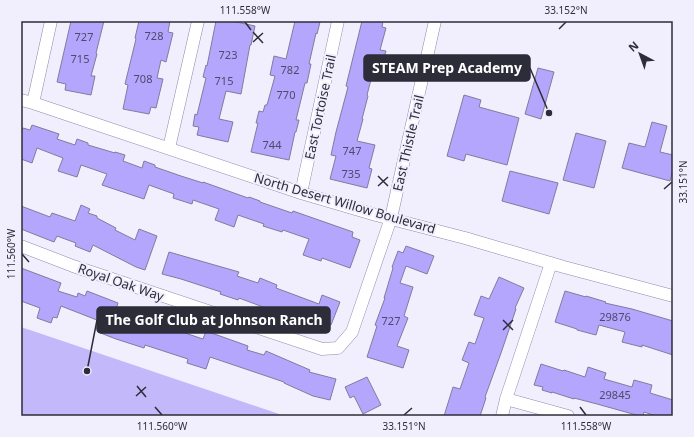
<svg xmlns="http://www.w3.org/2000/svg" width="694" height="437" viewBox="0 0 694 437" font-family="'Noto Sans',sans-serif">
	<rect width="100%" height="100%" fill="#f1effe"/>
	<path fill="#c2b8fa" d="M 21,327 L 285,416 L 21,416 Z"/>
	<path fill="#b4a6fd" stroke="#807c9c" d="M 71,21 L 104,21 L 96,53 L 97,54 L 91,76 L 95,76 L 91,95 L 65,90 L 66,84 L 57,82 Z
		M 139,21 L 170,21 L 168,32 L 173,33 L 166,62 L 161,60 L 157,78 L 163,79 L 156,108 L 151,107 L 149,114 L 123,109 L 128,85 L 125,84 L 136,39 L 135,38 Z
		M 216,21 L 232,21 L 255,26 L 251,45 L 250,45 L 241,94 L 226,91 L 219,119 L 233,122 L 228,142 L 197,135 L 199,127 L 193,126 L 195,114 L 197,115 L 206,78 L 203,77 L 206,65 L 207,66 Z
		M 295,21 L 314,21 L 320,22 L 317,34 L 316,33 L 309,64 L 311,64 L 307,83 L 305,83 L 296,120 L 299,120 L 296,132 L 295,132 L 289,160 L 251,152 L 258,123 L 256,123 L 259,111 L 263,112 L 265,105 L 267,105 L 275,76 L 270,75 L 274,56 L 286,59 Z
		M 362,21 L 383,21 L 382,27 L 386,28 L 380,50 L 386,51 L 381,70 L 374,68 L 367,95 L 368,96 L 362,119 L 363,119 L 357,141 L 375,145 L 369,168 L 372,169 L 367,188 L 330,179 L 336,156 L 331,155 L 336,132 L 348,87 L 346,86 Z
		M 538,68 L 554,72 L 541,119 L 525,114 Z
		M 464,95 L 481,100 L 479,107 L 519,118 L 507,165 L 466,154 L 464,161 L 447,156 Z
		M 652,122 L 667,126 L 660,152 L 673,155 L 673,169 L 670,181 L 622,168 L 629,143 L 645,147 Z
		M 32,125 L 59,134 L 57,139 L 75,145 L 77,139 L 88,143 L 88,145 L 115,153 L 115,152 L 125,155 L 123,161 L 142,168 L 144,161 L 155,165 L 155,167 L 181,176 L 203,183 L 203,182 L 248,198 L 249,197 L 260,201 L 260,202 L 292,213 L 293,211 L 353,232 L 352,237 L 360,240 L 350,268 L 322,258 L 321,261 L 303,255 L 309,239 L 283,230 L 282,232 L 263,226 L 264,224 L 238,215 L 234,227 L 215,220 L 219,209 L 193,200 L 192,204 L 173,198 L 174,194 L 149,185 L 144,199 L 102,185 L 107,174 L 81,165 L 77,177 L 58,171 L 63,158 L 37,148 L 32,163 L 21,159 L 21,133 L 23,128 L 30,130 Z
		M 576,133 L 606,141 L 594,188 L 563,180 Z
		M 510,171 L 558,183 L 549,214 L 502,201 Z
		M 81,205 L 90,209 L 88,213 L 97,216 L 97,218 L 116,228 L 115,230 L 135,240 L 139,229 L 157,236 L 145,270 L 136,267 L 93,245 L 90,252 L 75,246 L 76,243 L 57,236 L 54,242 L 21,229 L 21,206 L 50,217 L 52,213 L 75,221 Z
		M 406,246 L 434,256 L 427,274 L 406,266 L 400,283 L 413,287 L 404,316 L 408,318 L 397,346 L 409,350 L 403,368 L 367,357 L 377,326 L 375,325 L 385,298 L 384,298 L 393,268 L 392,267 L 398,251 L 403,253 Z
		M 169,252 L 239,272 L 237,276 L 258,283 L 260,278 L 277,285 L 276,288 L 319,304 L 322,295 L 340,302 L 331,325 L 325,322 L 322,329 L 239,298 L 238,300 L 220,294 L 221,292 L 181,279 L 162,274 Z
		M 21,268 L 61,283 L 58,291 L 77,297 L 78,293 L 85,296 L 87,291 L 118,303 L 116,309 L 134,316 L 135,314 L 142,317 L 144,311 L 180,323 L 178,327 L 186,330 L 185,333 L 203,339 L 206,331 L 248,346 L 247,350 L 264,355 L 266,351 L 310,370 L 309,372 L 336,379 L 330,400 L 313,396 L 284,383 L 284,382 L 210,357 L 206,369 L 187,363 L 188,359 L 145,345 L 144,348 L 116,339 L 98,332 L 102,322 L 61,306 L 57,318 L 53,317 L 51,323 L 37,318 L 40,308 L 21,301 Z
		M 499,277 L 524,288 L 515,308 L 516,309 L 501,353 L 485,397 L 486,398 L 480,416 L 444,416 L 453,387 L 460,389 L 469,363 L 462,360 L 469,342 L 475,344 L 484,318 L 474,315 L 481,296 L 489,299 Z
		M 565,291 L 586,297 L 586,296 L 606,302 L 605,303 L 632,309 L 673,321 L 673,355 L 642,345 L 642,347 L 622,342 L 625,332 L 599,325 L 596,335 L 577,330 L 577,329 L 555,322 Z
		M 541,364 L 563,371 L 564,370 L 585,377 L 588,367 L 606,373 L 604,379 L 632,387 L 634,380 L 652,385 L 650,393 L 673,400 L 673,416 L 656,416 L 644,412 L 643,416 L 640,416 L 597,404 L 574,398 L 574,399 L 552,392 L 552,393 L 542,390 L 543,387 L 534,385 Z
		M 367,377 L 381,405 L 363,414 L 354,396 L 350,398 L 345,387 Z"/>
	<g fill="none" stroke-linecap="round" stroke-linejoin="round">
		<defs>
			<path id="minor" d="M 21,100 L 33,103 L 301,193 L 376,215 L 465,238 L 564,267 L 673,296
				M 33,103 L 51,21
				M 169,148 L 198,21
				M 301,193 L 338,21
				M 21,246 L 73,266 L 322,349 L 338,348 L 352,332 L 391,218 L 435,21
				M 506,399 L 568,416
				M 502,416 L 506,399 L 551,263"/>
		</defs>
		<use href="#minor" stroke="#8f8bac" stroke-width="13"/>
		<use href="#minor" stroke="#fff" stroke-width="12"/>
	</g>
	<path fill="none" stroke="#2d2c39" stroke-width="1.5" d="M 245,22 L 251,30M 559,29 L 566,22M 253,32 L 263,43M 253,42 L 263,33M 378,176 L 388,186M 378,186 L 388,177M 664,189 L 672,182M 22,254 L 29,262M 503,320 L 513,330M 503,330 L 513,320M 137,386 L 146,397M 136,396 L 146,387M 155,407 L 162,415M 580,407 L 586,415M 404,415 L 412,408"/>
	<g text-anchor="middle" stroke-width="4" stroke-linejoin="round" paint-order="stroke">
		<g font-size="11" fill="#4f4a6a">
			<text x="154" y="40">728</text>
			<text x="84" y="41">727</text>
			<text x="228" y="59">723</text>
			<text x="80" y="63">715</text>
			<text x="290" y="74">782</text>
			<text x="143" y="83">708</text>
			<text x="224" y="85">715</text>
			<text x="286" y="99">770</text>
			<text x="272" y="149">744</text>
			<text x="352" y="155">747</text>
			<text x="351" y="178">735</text>
			<text x="615" y="321">29876</text>
			<text x="391" y="325">727</text>
			<text x="615" y="399">29845</text>
		</g>
		<g font-size="13" fill="#2d2c39" stroke="#f1effe">
			<text transform="translate(320 107) rotate(-78)" y="5">East Tortoise Trail</text>
			<text transform="translate(408 143) rotate(-77)" y="5">East Thistle Trail</text>
			<text transform="translate(345 203) rotate(16)" y="5">North Desert Willow Boulevard</text>
			<text transform="translate(121 282) rotate(19)" y="5">Royal Oak Way</text>
		</g>
	</g>
	<path fill="none" stroke="#2d2c39" stroke-width="1.5" d="M549 113L530 68M87 371L97 320"/>
	<g fill="#2d2c39" stroke="#f1effe" stroke-width="1.5">
		<circle cx="549" cy="113" r="4"/>
		<circle cx="87" cy="371" r="4"/>
	</g>
	<g fill="#2d2c39" stroke="#2d2c39" stroke-width="1.5">
		<rect x="364" y="55" width="166" height="26" rx="4"/>
		<rect x="97" y="307" width="233" height="26" rx="4"/>
	</g>
	<g font-size="14" text-anchor="middle" font-weight="bold" fill="#fff">
		<text x="447" y="73">STEAM Prep Academy</text>
		<text x="214" y="325">The Golf Club at Johnson Ranch</text>
	</g>
	<rect width="694" height="437" fill="none" stroke="#f1effe" stroke-width="44"/>
	<g transform="translate(640 54) rotate(319)" stroke="#f1effe" stroke-width="3" paint-order="stroke">
	<path d="M0-3L7 15L0 10L-7 15Z" fill="#2d2c39"/>
	<text y="-6" font-size="11" font-weight="bold" text-anchor="middle" fill="#2d2c39">N</text>
	</g>
	<rect x="22" y="22" width="650" height="393" fill="none" stroke="#2d2c39" stroke-width="1.5"/>
	<g font-size="10" text-anchor="middle" fill="#2d2c39">
		<text x="245" y="14">111.558°W</text>
		<text x="566" y="14">33.152°N</text>
		<text transform="translate(683 182) rotate(-90)" y="4">33.151°N</text>
		<text transform="translate(11 254) rotate(-90)" y="4">111.560°W</text>
		<text x="162" y="430">111.560°W</text>
		<text x="404" y="430">33.151°N</text>
		<text x="586" y="430">111.558°W</text>
	</g>
</svg>
